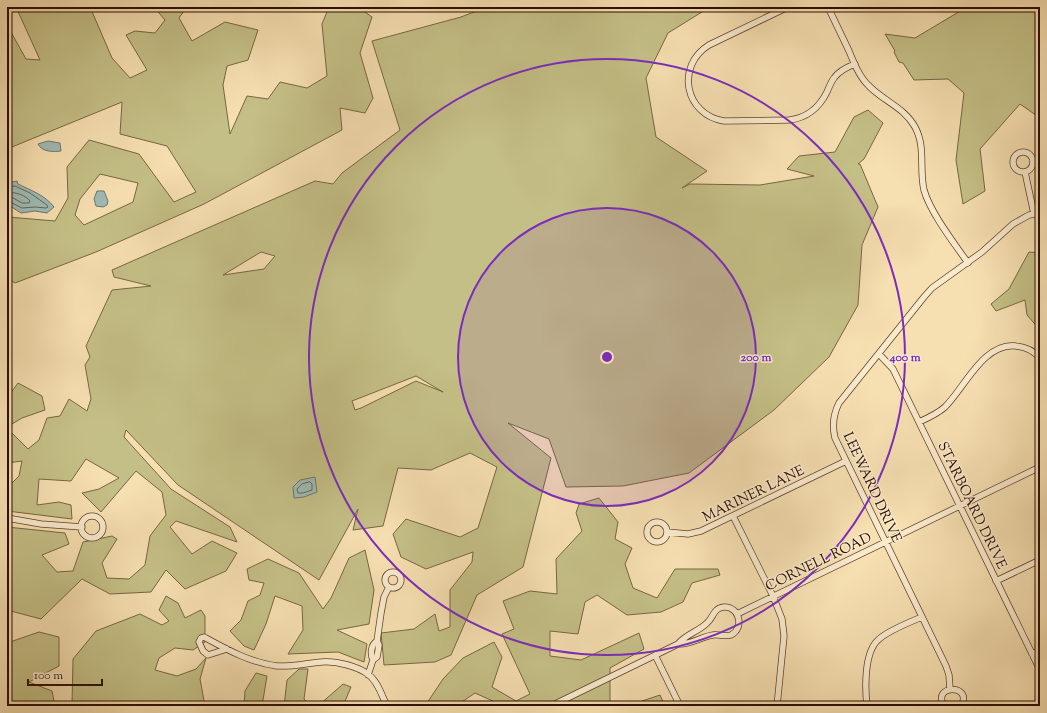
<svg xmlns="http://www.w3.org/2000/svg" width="1047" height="713" viewBox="0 0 1047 713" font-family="'Sorts Mill Goudy',serif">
	<rect width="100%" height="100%" fill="#f6dfb1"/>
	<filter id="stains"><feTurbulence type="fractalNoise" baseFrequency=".005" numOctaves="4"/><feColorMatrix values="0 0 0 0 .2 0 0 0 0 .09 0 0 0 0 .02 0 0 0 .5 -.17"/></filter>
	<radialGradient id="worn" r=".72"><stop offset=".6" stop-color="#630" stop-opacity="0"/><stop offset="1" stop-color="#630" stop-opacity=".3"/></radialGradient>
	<path fill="#c4bf86" stroke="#786643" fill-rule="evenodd" d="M 16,7 L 90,7 L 112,58 L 130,78 L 147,70 L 126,35 L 135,31 L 155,33 L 165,20 L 154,7 L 187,7 L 179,18 L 192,41 L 225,22 L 258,30 L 248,60 L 227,66 L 223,85 L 230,134 L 247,96 L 268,99 L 280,82 L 307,88 L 327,76 L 322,24 L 329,7 L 358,7 L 372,17 L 360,53 L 373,98 L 365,113 L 340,108 L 342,130 L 204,204 L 96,252 L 15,283 L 7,278 L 7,215 L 8,217 L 55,221 L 68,198 L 67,167 L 89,140 L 139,154 L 174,202 L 196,192 L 167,146 L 120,134 L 122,102 L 7,149 L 7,65 L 9,64 L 7,59 L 7,25 L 26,59 L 40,60 ZM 100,174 L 138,183 L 133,202 L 84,225 L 75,215 L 80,199 Z
		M 487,7 L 710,7 L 668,33 L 646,78 L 656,137 L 707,171 L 682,188 L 690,184 L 760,185 L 814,176 L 787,169 L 799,156 L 835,152 L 854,117 L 868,110 L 883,123 L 864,159 L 858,164 L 860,164 L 878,207 L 862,245 L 858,305 L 829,357 L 774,410 L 689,473 L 623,486 L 566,487 L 549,439 L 508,423 L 551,458 L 523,567 L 477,595 L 451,655 L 435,662 L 384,665 L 381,633 L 414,629 L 435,614 L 439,631 L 450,627 L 450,590 L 472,562 L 473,552 L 426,569 L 401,557 L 393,534 L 406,519 L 460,537 L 478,528 L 497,467 L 470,453 L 431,470 L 398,468 L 383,526 L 353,530 L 358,509 L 319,580 L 178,485 L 126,430 L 124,437 L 171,489 L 230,527 L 237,542 L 176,521 L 170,527 L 192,554 L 212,541 L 237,553 L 226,571 L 185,589 L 166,570 L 151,592 L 110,594 L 82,579 L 41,619 L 7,610 L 7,527 L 65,533 L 69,544 L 42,555 L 57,572 L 73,571 L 83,542 L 112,536 L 117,539 L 102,563 L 107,578 L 129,579 L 145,565 L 150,536 L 166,515 L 162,492 L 136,471 L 101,512 L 82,493 L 99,489 L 119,478 L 86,459 L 71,481 L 39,479 L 37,505 L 59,502 L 71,505 L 72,519 L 7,511 L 7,488 L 19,476 L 22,461 L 7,463 L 7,428 L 28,449 L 39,440 L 47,418 L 60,416 L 69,399 L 87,411 L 91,399 L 85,365 L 90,357 L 86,346 L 112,290 L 151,286 L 114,277 L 112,270 L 315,181 L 333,184 L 342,173 L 400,130 L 372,41 L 461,17 ZM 261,252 L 275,256 L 264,269 L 223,275 ZM 416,376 L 443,392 L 416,381 L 361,408 L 355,410 L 352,401 Z
		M 967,7 L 1040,7 L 1040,118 L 1020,104 L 980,149 L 985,191 L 963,204 L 956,160 L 964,93 L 948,79 L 914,80 L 903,63 L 899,62 L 894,52 L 895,51 L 885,34 L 915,38 Z
		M 1029,252 L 1040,253 L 1040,330 L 1027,315 L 1025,300 L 996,311 L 991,304 L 1009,289 Z
		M 18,383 L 42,396 L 45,410 L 22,418 L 7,427 L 7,398 Z
		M 599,498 L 618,522 L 615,539 L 632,548 L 625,564 L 633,588 L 657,598 L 675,569 L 718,569 L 720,575 L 692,583 L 683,602 L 661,612 L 627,615 L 597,595 L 585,602 L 578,634 L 550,631 L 550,656 L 581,660 L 639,633 L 644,649 L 610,668 L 610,706 L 630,705 L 660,695 L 665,706 L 491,706 L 495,702 L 475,693 L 456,706 L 431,706 L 427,703 L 443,679 L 463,658 L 494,642 L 502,657 L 492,687 L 516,701 L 530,694 L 502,634 L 514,629 L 503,601 L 530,591 L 557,594 L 556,559 L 582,531 L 576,513 L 579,504 Z
		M 365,550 L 374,590 L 369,624 L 337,630 L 367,644 L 364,662 L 338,652 L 288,654 L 303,630 L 302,606 L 275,596 L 266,624 L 254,650 L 244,646 L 230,631 L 241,620 L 248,601 L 260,595 L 264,583 L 249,580 L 247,569 L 268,559 L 299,573 L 323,609 L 331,598 L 349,558 Z
		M 166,596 L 178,603 L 185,618 L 201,610 L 205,616 L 205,642 L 193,650 L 175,648 L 159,658 L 155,670 L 177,676 L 196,669 L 206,658 L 200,679 L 205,706 L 74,706 L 72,704 L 73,659 L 96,631 L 140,614 L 162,625 L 169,621 L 159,610 Z
		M 39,632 L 59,637 L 59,666 L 29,682 L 52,691 L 55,706 L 7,706 L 7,643 Z
		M 299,669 L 308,669 L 304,699 L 311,706 L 284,706 L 287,680 Z
		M 256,673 L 267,676 L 262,706 L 244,706 L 245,691 Z
		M 343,684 L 351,687 L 343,706 L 318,706 Z"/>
	<path fill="#9fbbb5" stroke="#71756d" d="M 48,141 L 60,143 L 61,151 C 53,152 42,152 38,144 Z
		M 17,181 L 18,184 C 30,190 45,195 54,207 L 47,213 L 35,211 L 21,213 L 7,204 L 7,183 Z
		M 97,191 L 104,191 L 108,201 L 107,205 L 103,207 L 96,206 L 94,199 Z
		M 315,477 L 317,492 L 304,497 L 294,498 L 293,487 L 300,480 Z"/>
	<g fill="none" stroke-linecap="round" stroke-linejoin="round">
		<path stroke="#65645a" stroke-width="1" d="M 7,187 L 15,186 L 30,193 L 47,205 L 48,207 L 46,208 L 35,207 L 22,208 L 10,202 L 7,201
			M 7,192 L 8,193 C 14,191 27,196 30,201 L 29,203 L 22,203 L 8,195 L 7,196
			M 310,482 L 312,484 L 312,490 L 303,493 L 298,493 L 297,489 L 302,484 Z"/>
		<defs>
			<path id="street" d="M 788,7 L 709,45 C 675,66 685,115 724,121 L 789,120 C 807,118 819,108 827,92 C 829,87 831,82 834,78 C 839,71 847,67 855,64
				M 828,7 C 835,22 842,36 849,51 C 854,63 859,76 868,85 C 883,101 904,107 915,127 C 926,147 919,169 924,190 C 930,212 954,243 968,263
				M1013 162a10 10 0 1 1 20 0a10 10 0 1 1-20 0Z
				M 1025,172 L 1034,214
				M 879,354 L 893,369 L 1040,670
				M 919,422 C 928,418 937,414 945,407 C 965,387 984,342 1016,346 C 1026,347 1034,351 1040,358
				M 733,516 L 773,596 L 782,619 L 784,636 L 777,706
				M81 527a11 11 0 1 1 22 0a11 11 0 1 1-22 0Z
				M 7,518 L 41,524 L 82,527
				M647 532a10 10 0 1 1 20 0a10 10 0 1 1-20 0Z
				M 667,532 L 688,534 L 701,531 L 846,461
				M385 580a8 8 0 1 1 16 0a8 8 0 1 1-16 0Z
				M 996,581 L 1040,560
				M 737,614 L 1040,467
				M 227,649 L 208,655 L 203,651 L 199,642 L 201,638 L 204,637 C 226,649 251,663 277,666 C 293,667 307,663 322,662 C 336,661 358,666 369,675 C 378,682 382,696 387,706
				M 1032,654 L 1040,650
				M 655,655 L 680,706
				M 373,660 C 370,653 371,645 377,641
				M 368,675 L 373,660 L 377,657 L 379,645 L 377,641 L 381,613 L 384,597 L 389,587
				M 950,689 L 949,675 L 946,666 L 835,438 C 832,426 833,415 839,403 L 924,297 L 932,288 L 982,252 L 1013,224 L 1029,215 L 1040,213
				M 551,706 L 678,644 C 686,634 698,632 707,623 C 714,617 713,608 724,607 C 739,606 745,628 731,635 C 725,637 719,634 713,635 C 700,637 691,645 678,644
				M 867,706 C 865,688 864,653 878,640 C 887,631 910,622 922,617
				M 944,706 C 931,684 974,684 961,706"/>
		</defs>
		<use href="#street" stroke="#5e422c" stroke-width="7"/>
		<use href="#street" stroke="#f9eacc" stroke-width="5.5"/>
	</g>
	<circle cx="607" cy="357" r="149" fill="#7b2cbf" fill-opacity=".12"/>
	<g fill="none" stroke="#7b2cbf" stroke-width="2">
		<circle cx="607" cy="357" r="149"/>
		<circle cx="607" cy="357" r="298"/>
	</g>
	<g text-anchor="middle" stroke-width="3" stroke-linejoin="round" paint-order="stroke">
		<g font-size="14" fill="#2b0d00" stroke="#f9eacc">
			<text transform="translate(873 487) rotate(65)" y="5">LEEWARD DRIVE</text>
			<text transform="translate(753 493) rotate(-26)" y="5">MARINER LANE</text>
			<text transform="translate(973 505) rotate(64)" y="5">STARBOARD DRIVE</text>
			<text transform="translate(818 561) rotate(-26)" y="5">CORNELL ROAD</text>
		</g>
	</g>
	<circle cx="607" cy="357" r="6" fill="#7b2cbf" stroke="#f9eacc" stroke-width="2"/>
	<g font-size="12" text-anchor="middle" font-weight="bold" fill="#7b2cbf" stroke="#f9eacc" stroke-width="3" stroke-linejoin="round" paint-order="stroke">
		<text x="756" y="361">200 m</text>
		<text x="905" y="361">400 m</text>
	</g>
	<rect width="1047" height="713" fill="none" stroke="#f6dfb1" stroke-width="24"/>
	<rect x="8" y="8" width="1031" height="697" fill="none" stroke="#2b0d00" stroke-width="2"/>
	<rect x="12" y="12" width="1023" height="689" fill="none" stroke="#2b0d00"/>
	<path d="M28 679v6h74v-6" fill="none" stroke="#2b0d00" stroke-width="2"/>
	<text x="34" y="679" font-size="12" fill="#2b0d00" stroke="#f9eacc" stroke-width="3" paint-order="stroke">100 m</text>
	<rect width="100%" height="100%" filter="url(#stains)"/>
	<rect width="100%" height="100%" fill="url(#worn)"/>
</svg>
